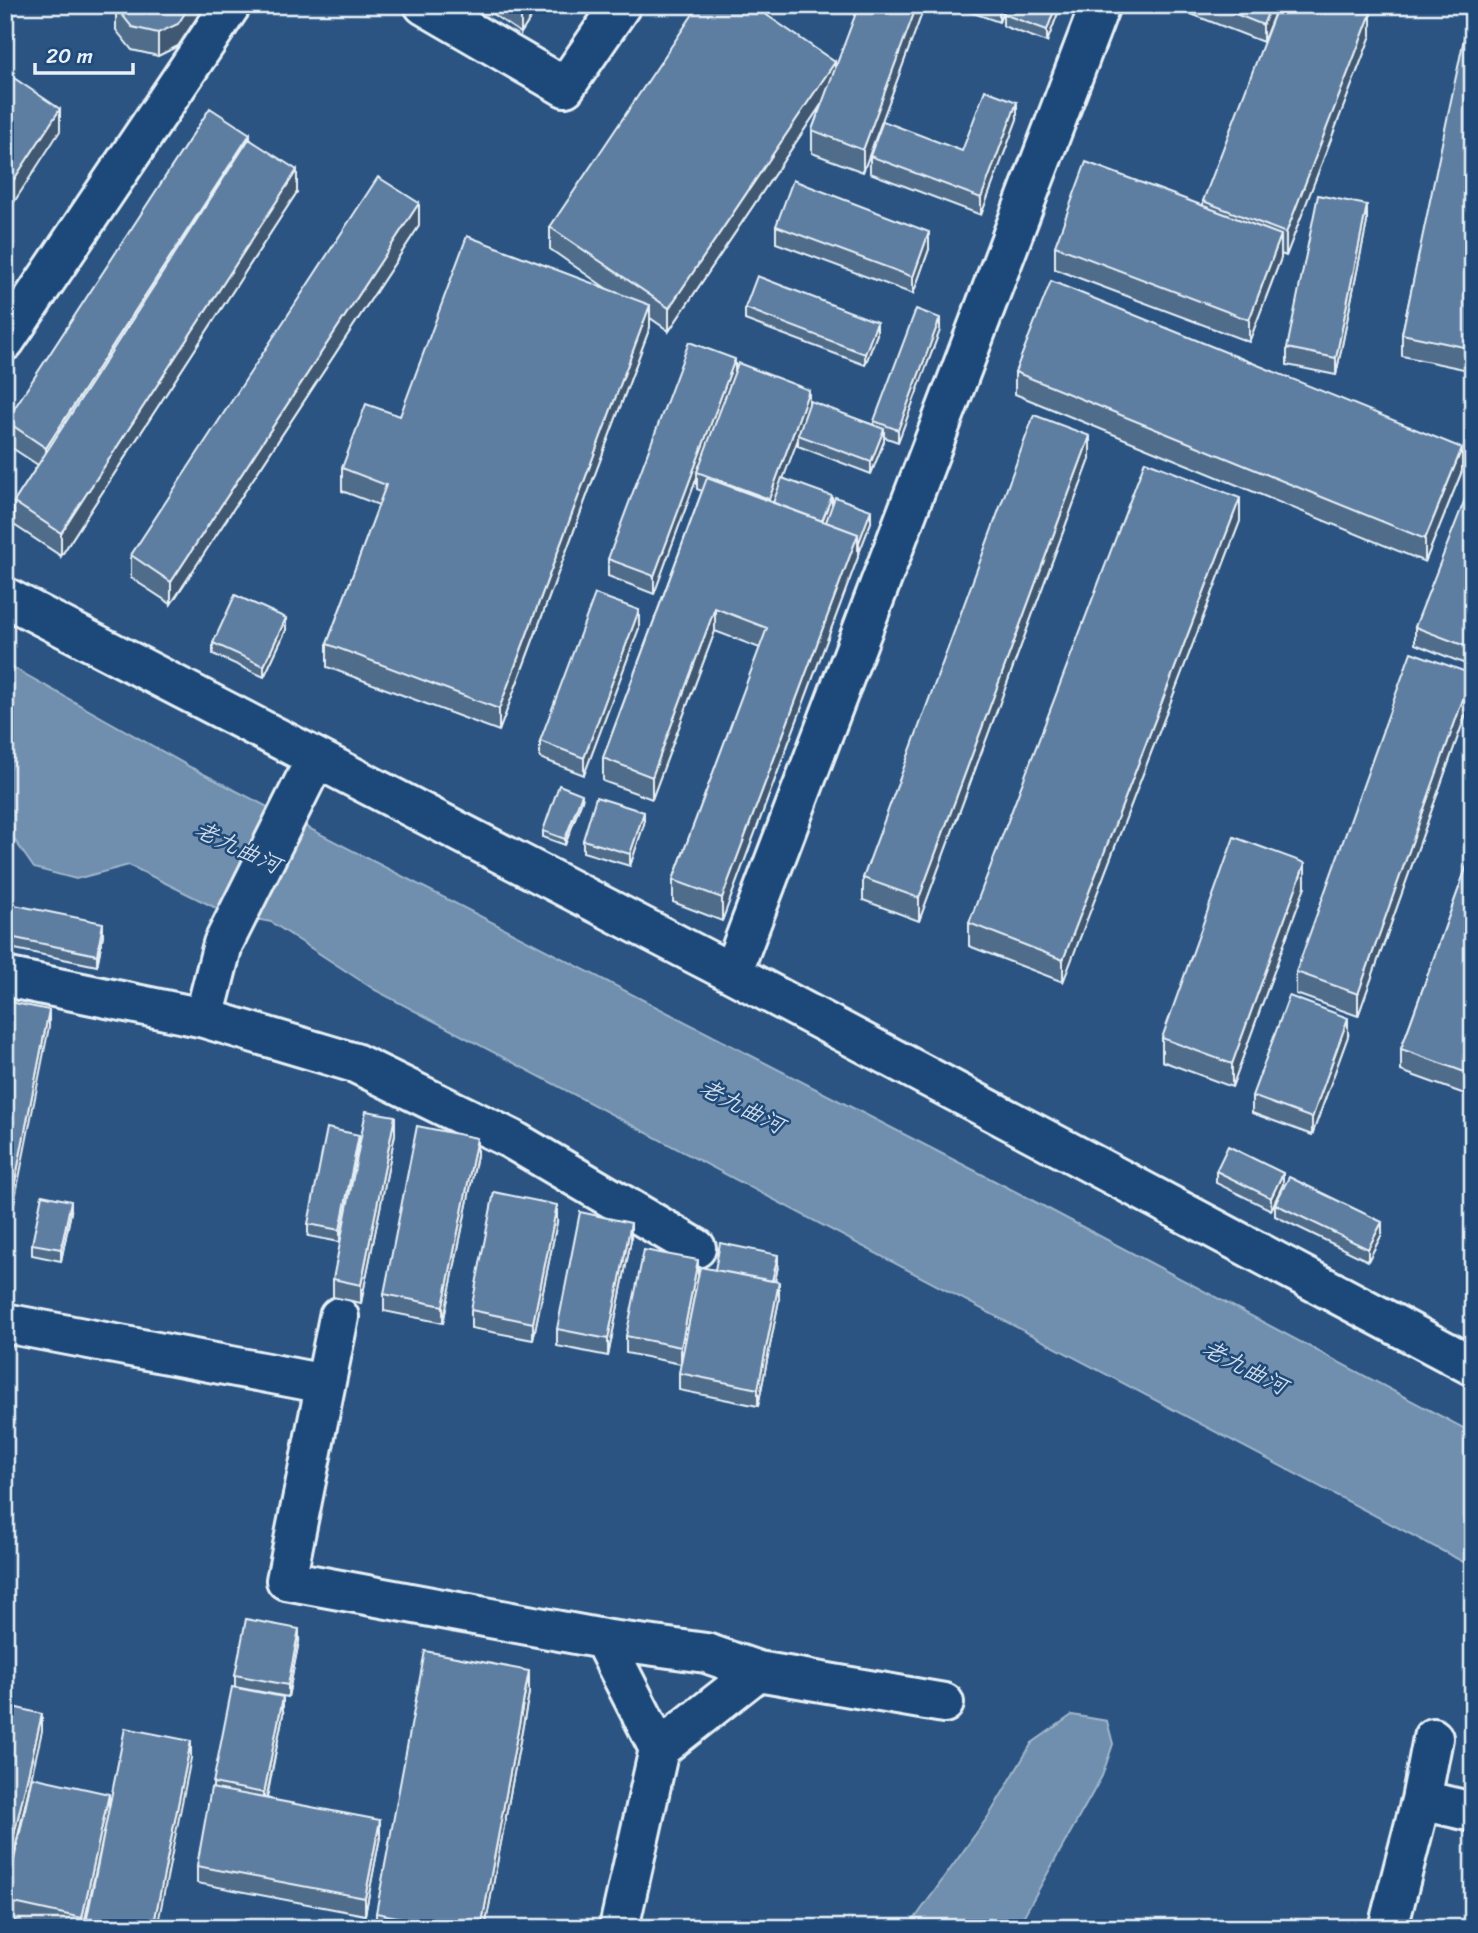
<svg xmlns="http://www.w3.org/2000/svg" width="1478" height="1933" viewBox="0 0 1478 1933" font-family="Sriracha,'LXGW WenKai TC',sans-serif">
	<rect width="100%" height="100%" fill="#2b5482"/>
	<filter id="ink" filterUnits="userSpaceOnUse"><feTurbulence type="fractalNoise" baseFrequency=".0143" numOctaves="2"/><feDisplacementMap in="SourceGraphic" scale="14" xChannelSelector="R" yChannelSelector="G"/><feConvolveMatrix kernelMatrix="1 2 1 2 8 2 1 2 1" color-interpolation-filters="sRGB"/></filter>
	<g filter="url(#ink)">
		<path fill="#708ead" stroke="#a0b6cb" stroke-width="2" d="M 5,663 L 192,768 L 1024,1196 L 1473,1433 L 1473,1567 L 375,990 L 271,922 L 226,913 L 129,865 L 76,879 L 34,868 L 5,826 Z
			M 1072,1715 L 1107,1721 L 1113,1744 L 1102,1776 L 1017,1928 L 908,1928 L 990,1814 L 1032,1743 Z"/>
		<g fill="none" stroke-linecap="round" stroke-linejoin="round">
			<defs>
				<path id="minor" d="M 424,5 L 565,87 L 621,5
					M 5,341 L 231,5
					M 5,597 L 732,973 L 1473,1366
					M 732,973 L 1100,5
					M 5,977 L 204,1018 L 355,1063 L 511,1139 L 696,1248
					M 204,1018 L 223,944 L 316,758
					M 339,1317 L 286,1580 L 603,1639 L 659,1749 L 619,1928
					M 5,1323 L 325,1384
					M 603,1639 L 706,1653 L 758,1671 L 944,1703
					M 659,1749 L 758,1671
					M 1421,1800 L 1473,1812
					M 1388,1928 L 1421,1800 L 1433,1738"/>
			</defs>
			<use href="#minor" stroke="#e8f1f8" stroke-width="44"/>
			<use href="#minor" stroke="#1f4a7a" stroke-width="38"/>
		</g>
		<path fill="#506c8a" stroke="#e8f1f8" stroke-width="2" d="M 116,5 L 205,5 L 178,46 L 158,56 L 132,50 L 116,30 Z
			M 479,5 L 539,5 L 521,33 Z
			M 925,5 L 863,172 L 812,153 L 812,130 L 821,105 L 669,331 L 650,318 L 650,327 L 499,731 L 327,667 L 327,644 L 379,505 L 342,491 L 342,468 L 400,416 L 607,289 L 550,249 L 550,227 L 835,67 Z
			M 959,5 L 1005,5 L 999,22 L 959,8 Z
			M 1059,5 L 1059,10 L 1047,42 L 1003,26 L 1003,14 Z
			M 1168,5 L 1278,5 L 1263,42 Z
			M 1473,5 L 1473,371 L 1402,356 L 1402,334 Z
			M 1371,35 L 1286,256 L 1281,254 L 1281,258 L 1249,342 L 1055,269 L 1055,246 L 1203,206 L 1203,201 Z
			M 1017,119 L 981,215 L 870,173 L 870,156 L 962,151 Z
			M 250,139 L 297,192 L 61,556 L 14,525 L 14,502 L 38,465 L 6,444 L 6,421 Z
			M 1367,222 L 1336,375 L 1287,365 L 1287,348 Z
			M 419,226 L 171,604 L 131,578 L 131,555 Z
			M 776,226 L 929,249 L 913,294 L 776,243 Z
			M 745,308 L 877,334 L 865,365 L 745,320 Z
			M 940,330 L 898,442 L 884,437 L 884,441 L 871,474 L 798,446 L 798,439 L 783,478 L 832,507 L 871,522 L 859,553 L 858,553 L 858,557 L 722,921 L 673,902 L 673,880 L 760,648 L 715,631 L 652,799 L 603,781 L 603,758 L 702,491 L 697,489 L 697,477 L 654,594 L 608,576 L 608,559 L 735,370 L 809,404 L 874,425 L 874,421 Z
			M 1015,372 L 1462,471 L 1425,562 L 1015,394 Z
			M 1090,459 L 919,921 L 863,900 L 863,878 Z
			M 1473,496 L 1473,667 L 1415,644 L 1415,627 Z
			M 1240,521 L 1063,982 L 969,946 L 969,923 Z
			M 639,628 L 584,775 L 540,758 L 540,741 Z
			M 286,630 L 264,677 L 213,654 L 213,643 Z
			M 1472,697 L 1358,1016 L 1296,994 L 1296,972 Z
			M 582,800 L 565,845 L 543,837 L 543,831 Z
			M 644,824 L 630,866 L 583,852 L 583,840 Z
			M 1473,849 L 1473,1097 L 1401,1071 L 1401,1049 Z
			M 1305,886 L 1232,1087 L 1162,1061 L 1162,1038 Z
			M 5,903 L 103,935 L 97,966 L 5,947 Z
			M 1348,1036 L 1312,1135 L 1252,1113 L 1252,1096 Z
			M 395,1134 L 361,1303 L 333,1297 L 333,1279 Z
			M 359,1135 L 340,1242 L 308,1236 L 308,1224 Z
			M 477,1155 L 443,1323 L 384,1311 L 384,1294 Z
			M 1216,1171 L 1283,1184 L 1271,1210 L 1216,1183 Z
			M 1275,1204 L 1382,1234 L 1368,1261 L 1275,1216 Z
			M 71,1212 L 61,1261 L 32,1255 L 32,1244 Z
			M 557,1222 L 533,1340 L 471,1328 L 471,1310 Z
			M 631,1240 L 608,1356 L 557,1346 L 557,1329 Z
			M 778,1266 L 775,1282 L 779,1300 L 758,1406 L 679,1390 L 679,1373 L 715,1270 Z
			M 698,1278 L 681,1364 L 626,1353 L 626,1336 Z
			M 299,1641 L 288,1697 L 235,1687 L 235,1675 Z
			M 529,1693 L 485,1928 L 376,1928 L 376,1913 Z
			M 283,1714 L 267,1798 L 380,1837 L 365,1915 L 197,1883 L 197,1866 L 213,1788 L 213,1783 Z
			M 191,1758 L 99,1858 L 83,1928 L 46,1928 L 5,1919 L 5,1898 L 109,1806 Z"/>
		<path fill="#415871" stroke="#e8f1f8" stroke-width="2" d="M 190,5 L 205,5 L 178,46 L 158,56 L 158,33 Z
			M 528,5 L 539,5 L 521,33 L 521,16 Z
			M 917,5 L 925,5 L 863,172 L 863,150 Z
			M 1001,5 L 1005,5 L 999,22 L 999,11 Z
			M 1056,5 L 1059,5 L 1059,10 L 1047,42 L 1047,30 Z
			M 1271,5 L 1278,5 L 1263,42 L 1263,25 Z
			M 1371,13 L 1371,35 L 1286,256 L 1286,233 Z
			M 835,62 L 835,84 L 669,331 L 669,308 Z
			M 1017,102 L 1017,119 L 981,215 L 981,198 Z
			M 60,109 L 60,131 L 5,216 L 5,193 Z
			M 250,134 L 250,157 L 46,470 L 46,448 Z
			M 297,170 L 297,192 L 61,556 L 61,533 Z
			M 419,203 L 419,226 L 171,604 L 171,582 Z
			M 1367,205 L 1367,222 L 1336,375 L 1336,358 Z
			M 929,232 L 929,249 L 913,294 L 913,277 Z
			M 1281,235 L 1281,258 L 1249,342 L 1249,320 Z
			M 650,305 L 650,327 L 499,731 L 499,709 Z
			M 940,318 L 940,330 L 898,442 L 898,430 Z
			M 877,322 L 877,334 L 865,365 L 865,354 Z
			M 735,359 L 735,377 L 697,472 L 697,477 L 654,594 L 654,576 Z
			M 809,390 L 809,408 L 798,435 L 798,439 L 769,516 L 769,499 Z
			M 884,429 L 884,441 L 871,474 L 871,462 Z
			M 1090,436 L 1090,459 L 919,921 L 919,898 Z
			M 1462,448 L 1462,471 L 1425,562 L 1425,539 Z
			M 832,496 L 832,508 L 821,536 L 821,524 Z
			M 1240,498 L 1240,521 L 1063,982 L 1063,960 Z
			M 871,510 L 871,522 L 859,553 L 859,542 Z
			M 858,534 L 858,557 L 722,921 L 722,898 Z
			M 715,608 L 715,631 L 652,799 L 652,777 Z
			M 639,610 L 639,628 L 584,775 L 584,758 Z
			M 286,618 L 286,630 L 264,677 L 264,666 Z
			M 1472,674 L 1472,697 L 1358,1016 L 1358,994 Z
			M 582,794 L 582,800 L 565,845 L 565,839 Z
			M 644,812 L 644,824 L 630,866 L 630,854 Z
			M 1305,863 L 1305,886 L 1232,1087 L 1232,1064 Z
			M 103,923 L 103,935 L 97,966 L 97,955 Z
			M 49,1010 L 49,1027 L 5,1249 L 5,1232 Z
			M 1348,1018 L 1348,1036 L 1312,1135 L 1312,1118 Z
			M 395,1116 L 395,1134 L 361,1303 L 361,1285 Z
			M 359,1135 L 359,1146 L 340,1242 L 340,1230 Z
			M 477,1138 L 477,1155 L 443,1323 L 443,1306 Z
			M 1283,1173 L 1283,1184 L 1271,1210 L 1271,1198 Z
			M 71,1201 L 71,1212 L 61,1261 L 61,1249 Z
			M 557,1205 L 557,1222 L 533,1340 L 533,1323 Z
			M 1382,1222 L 1382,1234 L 1368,1261 L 1368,1249 Z
			M 631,1223 L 631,1240 L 608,1356 L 608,1339 Z
			M 778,1255 L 778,1266 L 772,1295 L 772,1283 Z
			M 698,1260 L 698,1278 L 681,1364 L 681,1347 Z
			M 779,1282 L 779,1300 L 758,1406 L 758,1389 Z
			M 299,1629 L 299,1641 L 288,1697 L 288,1685 Z
			M 529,1671 L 529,1693 L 485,1928 L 481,1928 Z
			M 283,1697 L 283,1714 L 264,1810 L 264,1793 Z
			M 42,1714 L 42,1731 L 5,1892 L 5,1874 Z
			M 191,1741 L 191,1758 L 157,1928 L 153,1928 Z
			M 109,1794 L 109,1811 L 83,1928 L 82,1928 L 82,1918 Z
			M 380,1820 L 380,1837 L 365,1915 L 365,1898 Z"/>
		<path fill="#5d7da1" stroke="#e8f1f8" stroke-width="2" d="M 116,5 L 190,5 L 178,24 L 158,33 L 132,27 L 116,7 Z
			M 505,5 L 528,5 L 521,16 Z
			M 699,5 L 752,5 L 835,62 L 669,308 L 550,227 Z
			M 859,5 L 917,5 L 863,150 L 812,130 Z
			M 984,5 L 1001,5 L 999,11 Z
			M 1006,5 L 1056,5 L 1047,30 L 1003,14 Z
			M 1213,5 L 1271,5 L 1263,25 Z
			M 1278,5 L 1352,5 L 1371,13 L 1286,233 L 1203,201 Z
			M 1471,5 L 1473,5 L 1473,349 L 1402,334 Z
			M 5,72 L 60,109 L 5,193 Z
			M 985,90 L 1017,102 L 981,198 L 870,156 L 883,121 L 962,151 Z
			M 210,108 L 250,134 L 46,448 L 6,421 Z
			M 249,139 L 297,170 L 61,533 L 14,502 Z
			M 1086,162 L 1281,235 L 1249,320 L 1055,246 Z
			M 378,177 L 419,203 L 171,582 L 131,555 Z
			M 793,180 L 929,232 L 913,277 L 776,226 Z
			M 1318,195 L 1367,205 L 1336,358 L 1287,348 Z
			M 467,236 L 650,305 L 499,709 L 327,644 L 386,485 L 342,468 L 366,404 L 400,416 Z
			M 757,276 L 877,322 L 865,354 L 745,308 Z
			M 1051,281 L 1462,448 L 1425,539 L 1015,372 Z
			M 916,309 L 940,318 L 898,430 L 874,421 Z
			M 689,342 L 735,359 L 654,576 L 608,559 Z
			M 738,363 L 809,390 L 769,499 L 697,472 Z
			M 810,401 L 884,429 L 871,462 L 798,435 Z
			M 1034,415 L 1090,436 L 919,898 L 863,878 Z
			M 1145,461 L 1240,498 L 1063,960 L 969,923 Z
			M 707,478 L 858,534 L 722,898 L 673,880 L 767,628 L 715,608 L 652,777 L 603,758 Z
			M 782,478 L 832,496 L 822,521 L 773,503 Z
			M 1467,494 L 1473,496 L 1473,649 L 1415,627 Z
			M 835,497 L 871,510 L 859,542 L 858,541 L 858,534 L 826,522 Z
			M 595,594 L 639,610 L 584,758 L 540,741 Z
			M 235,595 L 286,618 L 264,666 L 213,643 Z
			M 1411,652 L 1472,674 L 1358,994 L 1296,972 Z
			M 559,785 L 582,794 L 565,839 L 543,831 Z
			M 596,797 L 644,812 L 630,854 L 583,840 Z
			M 1234,837 L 1305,863 L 1232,1064 L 1162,1038 Z
			M 1473,849 L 1473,1075 L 1401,1049 Z
			M 5,903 L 103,923 L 97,955 L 5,936 Z
			M 1289,996 L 1348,1018 L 1312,1118 L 1252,1096 Z
			M 5,1001 L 49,1010 L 5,1232 Z
			M 366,1111 L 395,1116 L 361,1285 L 333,1279 Z
			M 417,1126 L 477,1138 L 443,1306 L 384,1294 Z
			M 327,1128 L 359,1135 L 340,1230 L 308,1224 Z
			M 1228,1146 L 1283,1173 L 1271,1198 L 1216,1171 Z
			M 1289,1177 L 1382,1222 L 1368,1249 L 1275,1204 Z
			M 494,1192 L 557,1205 L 533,1323 L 471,1310 Z
			M 42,1195 L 71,1201 L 61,1249 L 32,1244 Z
			M 580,1212 L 631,1223 L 608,1339 L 557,1329 Z
			M 720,1243 L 778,1255 L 772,1281 L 715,1270 Z
			M 644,1250 L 698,1260 L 681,1347 L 626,1336 Z
			M 700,1267 L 779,1282 L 758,1389 L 679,1373 Z
			M 246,1619 L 299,1629 L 288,1685 L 235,1675 Z
			M 425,1651 L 529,1671 L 481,1928 L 455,1928 L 376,1913 Z
			M 232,1687 L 283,1697 L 264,1793 L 213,1783 Z
			M 5,1705 L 42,1714 L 5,1874 Z
			M 125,1728 L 191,1741 L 153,1928 L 85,1928 Z
			M 32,1777 L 109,1794 L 82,1918 L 5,1901 Z
			M 211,1788 L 380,1820 L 365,1898 L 197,1866 Z"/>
	</g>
	<g text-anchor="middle" stroke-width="5" stroke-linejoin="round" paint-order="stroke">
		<g font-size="23" font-style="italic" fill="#d0dde9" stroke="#1f4a7a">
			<text transform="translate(238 847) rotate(25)" y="8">老九曲河</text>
			<text transform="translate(742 1106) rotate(27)" y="8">老九曲河</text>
			<text transform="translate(1245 1367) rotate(27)" y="8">老九曲河</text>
		</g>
	</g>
	<rect width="1478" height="1933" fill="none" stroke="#1f4a7a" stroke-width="28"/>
	<rect x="14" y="14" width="1450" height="1905" fill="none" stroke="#e8f1f8" stroke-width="2.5" filter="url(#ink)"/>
	<path d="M35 63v10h98v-10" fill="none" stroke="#e8f1f8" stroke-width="3.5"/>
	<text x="46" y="63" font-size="21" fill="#e8f1f8" stroke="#1f4a7a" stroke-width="5" paint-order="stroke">20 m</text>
</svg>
